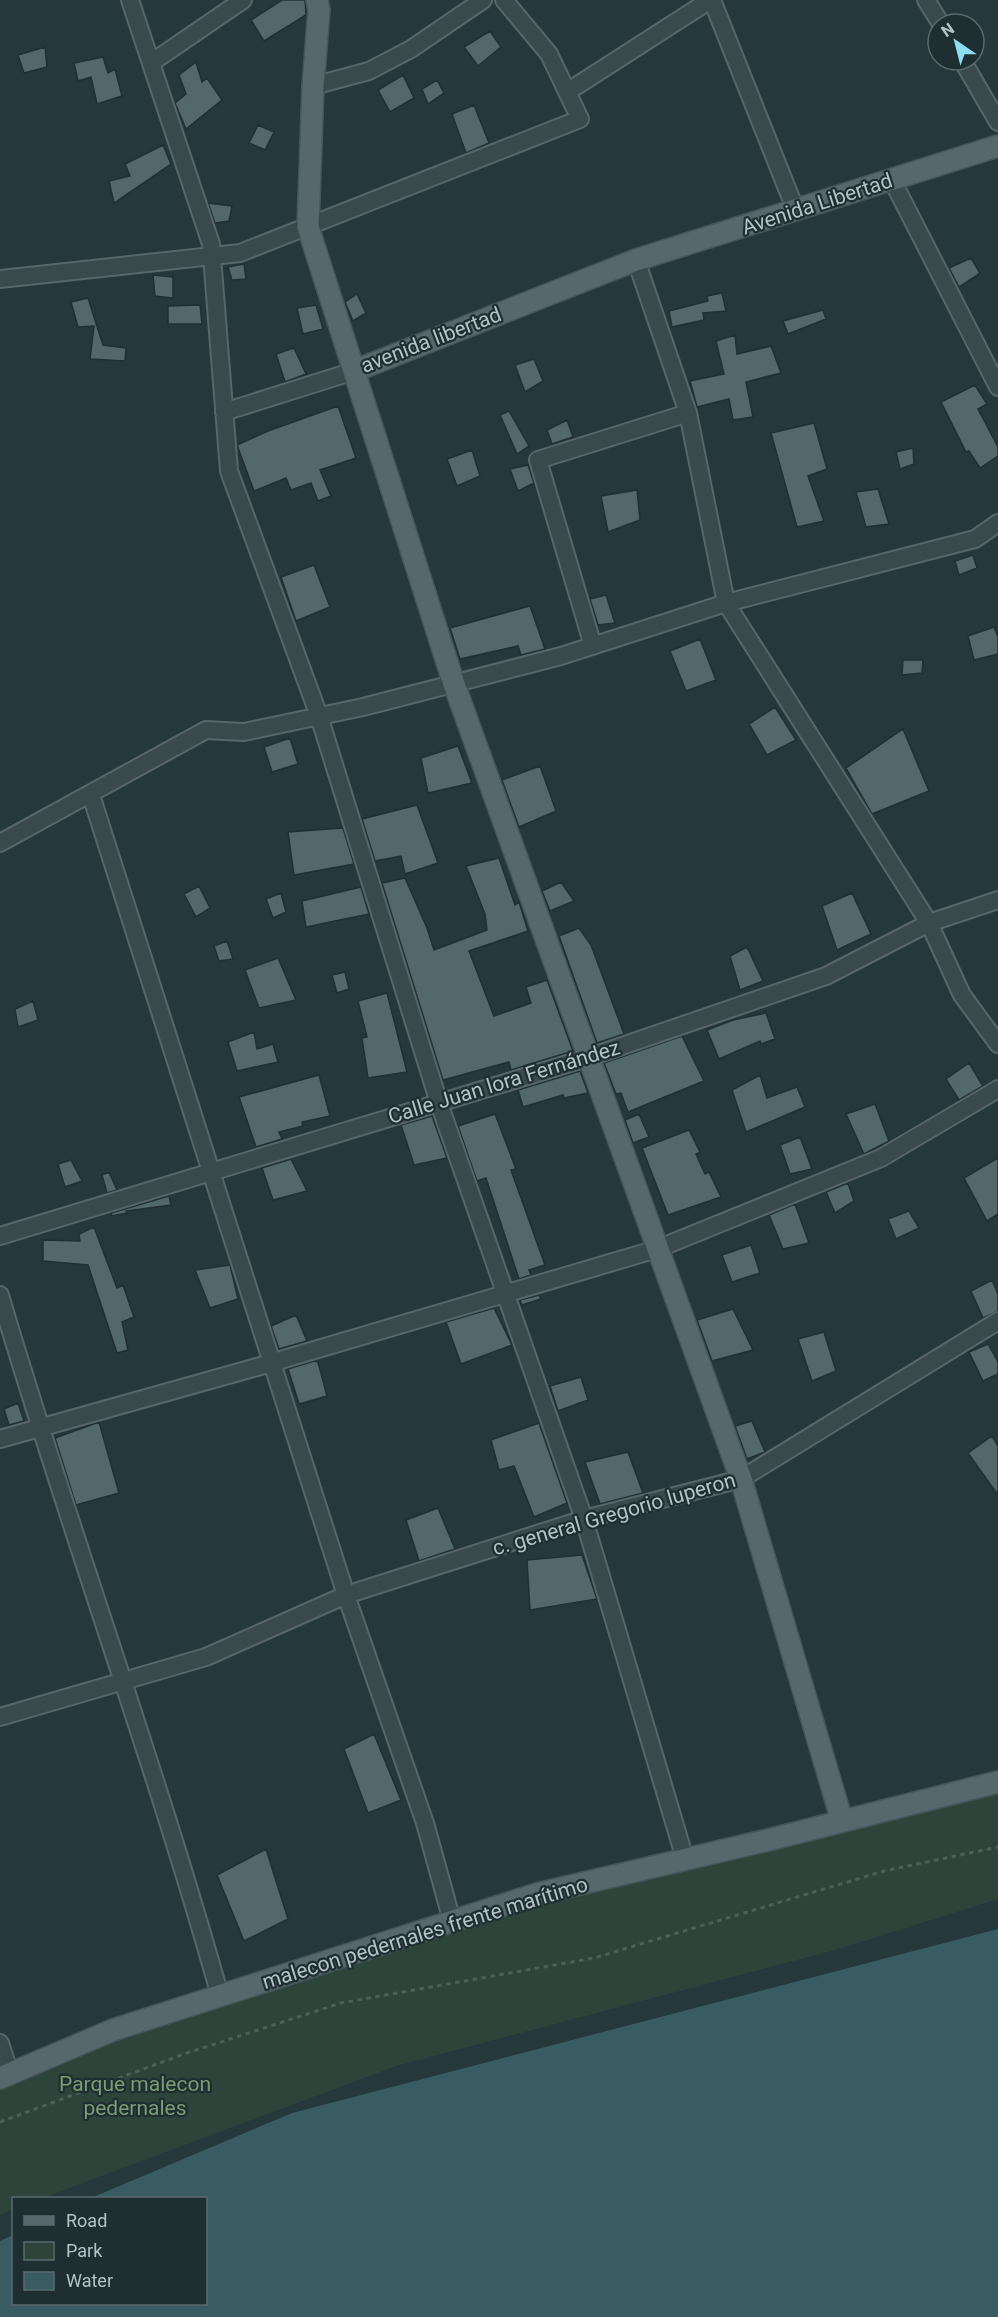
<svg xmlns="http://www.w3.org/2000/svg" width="998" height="2317" viewBox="0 0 998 2317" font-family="Roboto,sans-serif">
	<rect width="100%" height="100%" fill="#25383c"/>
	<path fill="#2d443b" d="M 998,1782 L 998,1899 L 842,1948 L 396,2066 L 43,2198 L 14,2198 L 13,2209 L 0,2215 L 0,2086 L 116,2036 L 537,1901 Z"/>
	<path fill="#395b62" d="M 998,1929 L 998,2317 L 0,2317 L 0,2241 L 13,2235 L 14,2304 L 206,2304 L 206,2198 L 91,2198 L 292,2113 Z"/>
	<path fill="#52686c" stroke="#203033" stroke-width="1.5" d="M 282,0 L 305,0 L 306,15 L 264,41 L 251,20 Z
		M 490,31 L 501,47 L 478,66 L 464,47 Z
		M 45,47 L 47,67 L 24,73 L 18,55 Z
		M 103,57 L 108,73 L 115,69 L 122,96 L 97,104 L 91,77 L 78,81 L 74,63 Z
		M 196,62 L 202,82 L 207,78 L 222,100 L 186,129 L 175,103 L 186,94 L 179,75 Z
		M 403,75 L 414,98 L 390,112 L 378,90 Z
		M 437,80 L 444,93 L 428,104 L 422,89 Z
		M 474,105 L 489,143 L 466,153 L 452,114 Z
		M 258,125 L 274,132 L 265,150 L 249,143 Z
		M 163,145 L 171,164 L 114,203 L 109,181 L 130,176 L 125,164 Z
		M 208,203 L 232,206 L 229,221 L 215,223 Z
		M 971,258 L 980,273 L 959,287 L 949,268 Z
		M 244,264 L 246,279 L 232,280 L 228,267 Z
		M 153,275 L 173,277 L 173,298 L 155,296 Z
		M 722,293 L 726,311 L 703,313 L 704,320 L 672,327 L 669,311 L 708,301 L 707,296 Z
		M 357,294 L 366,313 L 353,321 L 345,302 Z
		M 88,298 L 103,345 L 126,348 L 125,361 L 90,359 L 94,326 L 78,327 L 71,302 Z
		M 200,305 L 202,324 L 168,324 L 168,306 Z
		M 316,305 L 323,329 L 303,334 L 297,308 Z
		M 823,310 L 826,319 L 788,334 L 783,321 Z
		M 735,335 L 737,354 L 771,346 L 781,373 L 746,382 L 753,417 L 733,420 L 729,399 L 697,407 L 690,381 L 724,374 L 716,341 Z
		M 294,348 L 306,374 L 285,382 L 276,354 Z
		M 534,359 L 543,381 L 525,392 L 515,365 Z
		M 975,385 L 987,404 L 978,409 L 998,447 L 998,456 L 980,468 L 969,451 L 966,452 L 941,402 Z
		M 338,406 L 356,458 L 320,470 L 331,496 L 318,501 L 311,483 L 291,490 L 286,478 L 254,491 L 237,445 L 268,431 Z
		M 509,411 L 529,446 L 517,454 L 500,415 Z
		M 567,420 L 573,437 L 552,444 L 547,430 Z
		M 814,423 L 827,469 L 808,476 L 824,521 L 797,527 L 771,433 Z
		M 913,448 L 914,464 L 900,469 L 896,452 Z
		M 472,450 L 480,476 L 457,486 L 447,459 Z
		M 528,465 L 534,483 L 518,491 L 510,469 Z
		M 878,489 L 889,524 L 866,527 L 856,492 Z
		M 637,490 L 640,520 L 608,532 L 601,496 Z
		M 973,555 L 977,568 L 959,575 L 955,561 Z
		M 314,565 L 330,607 L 296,621 L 281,577 Z
		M 606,595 L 615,623 L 598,625 L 590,599 Z
		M 530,606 L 545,649 L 521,655 L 518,646 L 460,659 L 450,628 Z
		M 994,627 L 998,637 L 998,654 L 974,660 L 968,636 Z
		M 700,639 L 716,680 L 686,691 L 670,651 Z
		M 903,660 L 923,660 L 922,673 L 902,675 Z
		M 775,707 L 796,740 L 767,755 L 749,724 Z
		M 903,729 L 929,791 L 872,814 L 846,768 Z
		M 290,738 L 298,764 L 272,772 L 264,747 Z
		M 458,746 L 472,783 L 428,793 L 421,758 Z
		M 540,766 L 556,811 L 519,827 L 502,780 Z
		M 417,805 L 438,863 L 405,874 L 401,856 L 375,861 L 362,819 Z
		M 343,828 L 354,864 L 294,875 L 288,832 Z
		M 499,858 L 515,905 L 519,902 L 528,931 L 469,951 L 494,1016 L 531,1003 L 526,987 L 547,980 L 573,1051 L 511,1070 L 509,1062 L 443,1080 L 382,883 L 405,878 L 427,928 L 434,950 L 487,930 L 485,914 L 466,866 Z
		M 561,882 L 574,901 L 550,911 L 542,891 Z
		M 199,886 L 210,908 L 196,917 L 184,894 Z
		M 361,887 L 369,914 L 306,927 L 302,901 Z
		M 281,893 L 286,912 L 273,918 L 266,899 Z
		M 852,893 L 871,934 L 837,950 L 822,906 Z
		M 579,928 L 591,945 L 624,1034 L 597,1043 L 559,936 Z
		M 227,941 L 233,959 L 219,961 L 214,946 Z
		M 747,947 L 763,981 L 740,990 L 730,956 Z
		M 278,958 L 296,1000 L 259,1008 L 245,970 Z
		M 345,972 L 349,989 L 337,993 L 332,975 Z
		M 387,993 L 407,1072 L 368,1078 L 362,1038 L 367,1037 L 358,1001 Z
		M 33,1001 L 38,1020 L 18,1027 L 15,1009 Z
		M 766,1013 L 775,1039 L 761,1044 L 760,1041 L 719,1059 L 707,1030 L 733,1020 Z
		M 254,1032 L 257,1049 L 273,1044 L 278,1062 L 237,1071 L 228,1042 Z
		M 682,1036 L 704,1081 L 628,1112 L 621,1093 L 616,1094 L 604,1063 Z
		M 969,1063 L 983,1086 L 959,1100 L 946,1079 Z
		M 580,1071 L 588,1093 L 564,1098 L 563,1095 L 523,1107 L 518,1090 Z
		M 319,1075 L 330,1116 L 302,1122 L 303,1126 L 279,1132 L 282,1139 L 256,1147 L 239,1097 Z
		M 760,1075 L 767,1098 L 797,1087 L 805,1107 L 746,1132 L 732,1090 Z
		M 875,1104 L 889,1141 L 864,1154 L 846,1114 Z
		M 495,1114 L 516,1169 L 511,1170 L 545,1265 L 529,1270 L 531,1275 L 519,1279 L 486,1178 L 477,1181 L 458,1126 Z
		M 639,1114 L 649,1137 L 633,1143 L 625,1120 Z
		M 432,1116 L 447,1158 L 414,1165 L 401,1125 Z
		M 689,1130 L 700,1152 L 696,1154 L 705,1174 L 709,1172 L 721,1197 L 668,1215 L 642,1148 Z
		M 800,1137 L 812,1169 L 790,1174 L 780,1145 Z
		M 998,1158 L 998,1214 L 987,1221 L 964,1178 Z
		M 291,1159 L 307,1191 L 273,1200 L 262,1168 Z
		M 71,1160 L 82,1181 L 65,1187 L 58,1164 Z
		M 109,1172 L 117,1190 L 107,1193 L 102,1175 Z
		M 848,1183 L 854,1201 L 835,1213 L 826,1192 Z
		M 169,1196 L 171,1205 L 126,1211 L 127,1213 L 112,1216 L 111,1213 Z
		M 795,1204 L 809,1243 L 783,1249 L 769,1215 Z
		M 909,1211 L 919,1228 L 896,1239 L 888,1219 Z
		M 94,1227 L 117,1288 L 123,1285 L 134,1317 L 122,1322 L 128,1350 L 117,1353 L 88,1265 L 43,1261 L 43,1240 L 80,1241 L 79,1234 Z
		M 751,1245 L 760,1273 L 732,1282 L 722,1255 Z
		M 230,1265 L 238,1299 L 210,1308 L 195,1270 Z
		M 992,1280 L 998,1294 L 998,1311 L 983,1318 L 971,1291 Z
		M 539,1295 L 541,1299 L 522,1305 L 520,1300 Z
		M 494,1308 L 512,1345 L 461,1364 L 446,1322 Z
		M 733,1309 L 753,1350 L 712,1361 L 697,1320 Z
		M 296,1315 L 307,1341 L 279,1349 L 271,1326 Z
		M 824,1332 L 836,1371 L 812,1381 L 798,1339 Z
		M 988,1344 L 998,1362 L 998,1374 L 983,1381 L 969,1352 Z
		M 314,1361 L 318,1362 L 327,1396 L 299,1404 L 288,1369 Z
		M 581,1377 L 588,1400 L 558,1411 L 550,1386 Z
		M 18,1403 L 24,1421 L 9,1425 L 4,1409 Z
		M 752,1421 L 765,1452 L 747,1459 L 735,1426 Z
		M 99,1422 L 119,1493 L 76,1505 L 55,1438 Z
		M 539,1423 L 567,1503 L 534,1517 L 514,1466 L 499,1470 L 491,1440 Z
		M 992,1436 L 998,1446 L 998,1495 L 968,1453 Z
		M 628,1452 L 643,1493 L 600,1504 L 585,1462 Z
		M 438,1508 L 455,1549 L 419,1561 L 406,1520 Z
		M 582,1555 L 597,1599 L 530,1610 L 527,1560 Z
		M 374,1734 L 401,1800 L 368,1813 L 344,1749 Z
		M 266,1849 L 288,1919 L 244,1941 L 217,1875 Z"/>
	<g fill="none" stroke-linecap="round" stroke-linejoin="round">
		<defs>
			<path id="minor" d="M 130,0 L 211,244 L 229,471 L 319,716 L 439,1103 L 584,1519 L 685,1859
				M 712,0 L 796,211
				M 926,0 L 941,24
				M 962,60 L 998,122
				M 151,63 L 243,0
				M 313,86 L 369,71 L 411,49 L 483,0
				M 567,92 L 710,0
				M 892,180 L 998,387
				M 636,260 L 688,413 L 726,603 L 929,923 L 962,995 L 998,1044
				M 0,279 L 240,253 L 580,119 L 549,54 L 504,0
				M 224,412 L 354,371
				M 593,646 L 538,460 L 688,413
				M 91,795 L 346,1595 L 425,1823 L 452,1921
				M 0,843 L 206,730 L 244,732 L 363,707 L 561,656 L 726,603 L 975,539 L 998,523
				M 0,1236 L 587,1058 L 826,976 L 929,923 L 998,900
				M 0,1295 C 69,1530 154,1760 220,1996
				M 0,1439 L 257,1367 L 657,1249 L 881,1158 L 998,1089
				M 0,1717 L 206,1657 L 346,1595 L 584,1519 L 741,1479 L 998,1321
				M 0,2043 L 10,2074"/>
			<path id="major" d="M 317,0 L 319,10 L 313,86 L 308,227 L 454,684 L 741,1479 L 842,1821
				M 354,371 L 636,260 L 998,146
				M 0,2078 L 113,2030 L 537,1894 L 768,1840 L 998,1782"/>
		</defs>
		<use href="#minor" stroke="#57666a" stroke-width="20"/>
		<use href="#major" stroke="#455558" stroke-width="24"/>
		<path stroke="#4c605a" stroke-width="3" stroke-dasharray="4.5 4.5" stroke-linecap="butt" d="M 0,2122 L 184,2054 L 341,2003 L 594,1958 L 884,1871 L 998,1847"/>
		<use href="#minor" stroke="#39494c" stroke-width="16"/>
		<use href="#major" stroke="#57686c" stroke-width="21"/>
	</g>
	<g text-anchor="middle" stroke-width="4.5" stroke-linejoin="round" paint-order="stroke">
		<g font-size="21" fill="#b4c3c7" stroke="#1e2e31">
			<text transform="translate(817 204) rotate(-18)" y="7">Avenida Libertad</text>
			<text transform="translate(431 340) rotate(-21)" y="7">avenida libertad</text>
			<text transform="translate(504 1082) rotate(-17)" y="7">Calle Juan lora Fernández</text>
			<text transform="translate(614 1514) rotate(-16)" y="7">c. general Gregorio luperon</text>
			<text transform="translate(425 1933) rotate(-17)" y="7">malecon pedernales frente marítimo</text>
		</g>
		<g font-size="21" fill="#7b9c74" stroke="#1e2e31">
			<text x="135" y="2091">Parque malecon<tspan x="135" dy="24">pedernales</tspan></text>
		</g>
	</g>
	<rect x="12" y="2197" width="195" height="108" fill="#1e2e31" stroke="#5a6a6d" stroke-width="1.5"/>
	<rect x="24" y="2216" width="30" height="9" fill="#57686c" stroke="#5a6a6d" stroke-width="1.5"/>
	<text x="66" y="2227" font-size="18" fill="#b4c3c7">Road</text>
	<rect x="24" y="2242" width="30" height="18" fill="#2d443b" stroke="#5a6a6d" stroke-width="1.5"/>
	<text x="66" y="2257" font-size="18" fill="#b4c3c7">Park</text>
	<rect x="24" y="2272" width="30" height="18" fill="#395b62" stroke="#5a6a6d" stroke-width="1.5"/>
	<text x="66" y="2287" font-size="18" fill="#b4c3c7">Water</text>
	<g transform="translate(956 42) rotate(325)"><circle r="28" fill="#1e2e31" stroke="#5a6a6d" stroke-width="1.5"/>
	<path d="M0-4.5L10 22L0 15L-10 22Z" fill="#8eddf3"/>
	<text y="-9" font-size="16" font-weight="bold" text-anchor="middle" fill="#b4c3c7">N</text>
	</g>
</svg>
